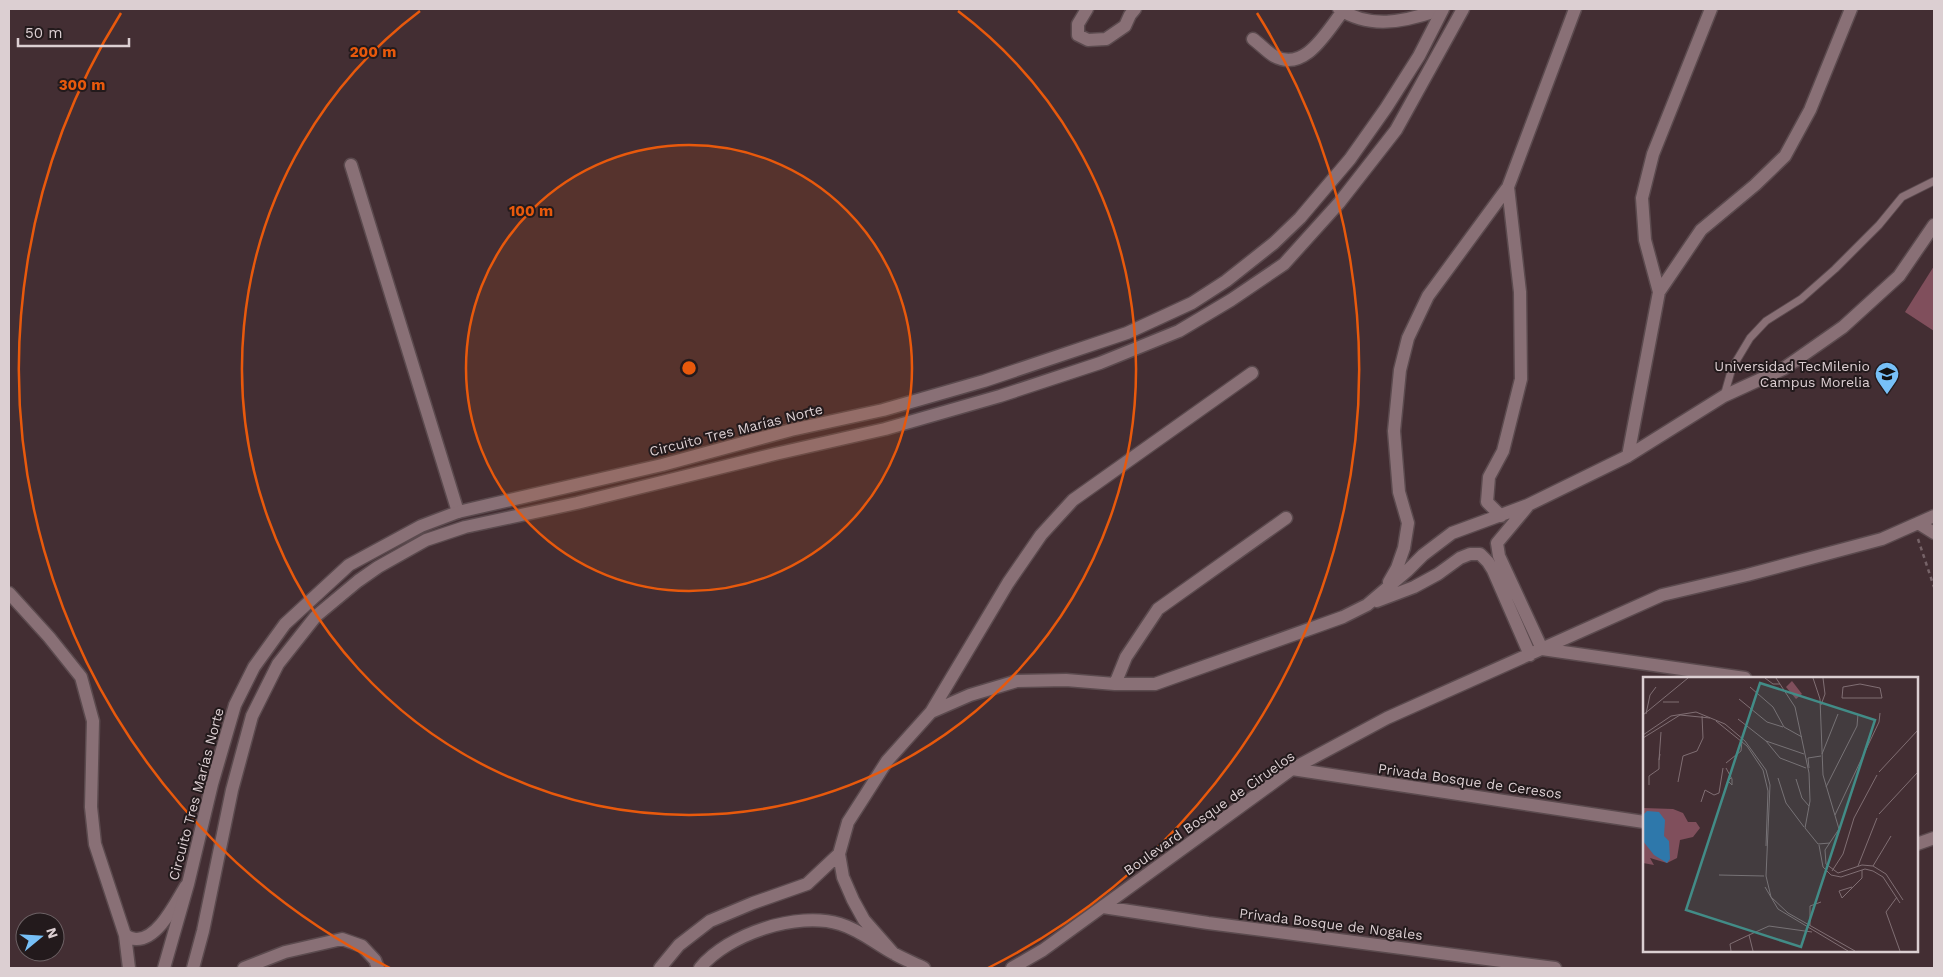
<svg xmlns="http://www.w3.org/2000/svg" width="1943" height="977" viewBox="0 0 1943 977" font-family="'Work Sans',sans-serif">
	<rect width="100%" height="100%" fill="#432e33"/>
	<path fill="#804f5c" d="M 1934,266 L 1934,331 L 1905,312 Z"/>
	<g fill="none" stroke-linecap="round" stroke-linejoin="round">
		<defs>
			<path id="lane" d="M 1724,396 L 1732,368 L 1750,338 L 1766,321 L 1801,299 L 1835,269 L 1879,225 L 1902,197 L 1934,181"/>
			<path id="street" d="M 1087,9 L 1078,24 L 1078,35 L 1088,40 L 1106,39 L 1125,26 L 1130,15 L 1135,9
				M 1339,9 C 1370,29 1403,22 1436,11 L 1439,9
				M 1253,39 C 1260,44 1267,52 1274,56 C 1305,73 1327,31 1343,11
				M 351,165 L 458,512
				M 1659,292 L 1645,240 L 1642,198 L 1653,154 L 1711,9
				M 1628,456 L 1659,292 L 1701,230 L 1755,185 L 1785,156 L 1810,110 L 1851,9
				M 1527,507 L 1497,543 L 1499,556 L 1542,649
				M 1501,516 L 1487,502 L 1489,477 L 1503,451 L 1521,379 L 1520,292 L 1508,187
				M 1918,523 L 1934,533
				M 1389,582 L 1397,568 L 1404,548 L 1408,523 L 1399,492 L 1394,431 L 1400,370 L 1408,338 L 1428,296 L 1508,187 L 1575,9
				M 9,593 L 49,637 L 81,677 L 93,721 L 91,807 L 95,844 L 125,935 L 129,968
				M 1377,601 L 1414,587 L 1438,574 L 1460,558 L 1470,554 L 1480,554 L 1488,562 L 1493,570 L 1530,655
				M 1542,649 L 1745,678
				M 1115,684 L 1126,657 L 1158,609 L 1286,518
				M 931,712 L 1008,583 L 1041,535 L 1073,500 L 1252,373
				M 1292,769 L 1644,822
				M 1917,844 L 1934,838
				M 1103,907 L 1208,923 L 1555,968
				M 125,935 C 128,937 132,939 136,939 C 158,940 176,902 186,886
				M 893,953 L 864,920 L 853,900 L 843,877 L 839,854 L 848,822 L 866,794 L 887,761 L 931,712 L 970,695 L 1017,681 L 1066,680 L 1115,684 L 1155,684 L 1343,617 L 1367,605 L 1407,571 L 1423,555 L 1452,533 L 1528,505 L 1628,456 L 1724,396 L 1783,369 L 1843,327 L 1899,276 L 1934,225
				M 244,968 L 285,952 L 342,939 L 362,946 L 375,960 L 378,968
				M 660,968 L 679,945 L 710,921 L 753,903 L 807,884 L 839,854
				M 700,968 C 728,934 797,911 840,924 C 860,930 875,943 893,953 C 903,959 914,963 924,968
				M 1012,968 L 1043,950 L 1292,769 L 1387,718 L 1662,595 L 1747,575 L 1882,539 L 1934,516"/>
			<path id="secondary" d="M 164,968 L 188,884 L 212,784 L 235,705 L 254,667 L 285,624 L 349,565 L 421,526 L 458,512 L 662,465 L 791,430 L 883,410 L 984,381 L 1127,333 L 1192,303 L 1226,281 L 1274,243 L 1300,218 L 1350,159 L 1386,108 L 1419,56 L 1443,9
				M 193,968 L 203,931 L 232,790 L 252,716 L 278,664 L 316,616 L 358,581 L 378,567 L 426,540 L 465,527 L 577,503 L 775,454 L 885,429 L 1000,396 L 1100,363 L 1179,331 L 1231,300 L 1284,264 L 1339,203 L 1396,130 L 1463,9"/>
		</defs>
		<use href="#lane" stroke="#5b4a4e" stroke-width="9"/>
		<use href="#street" stroke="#5b4a4e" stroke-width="15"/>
		<use href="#secondary" stroke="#5b4a4e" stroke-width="15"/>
		<path stroke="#766368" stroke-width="2.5" stroke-dasharray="4 4" stroke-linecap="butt" d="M 1918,539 L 1934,587"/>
		<use href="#lane" stroke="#897076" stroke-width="7"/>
		<use href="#street" stroke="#897076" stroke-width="12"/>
		<use href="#secondary" stroke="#897076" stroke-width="12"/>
	</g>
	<circle cx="689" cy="368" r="223" fill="#e8590c" fill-opacity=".12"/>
	<g fill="none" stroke="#e8590c" stroke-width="2.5">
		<circle cx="689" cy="368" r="223"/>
		<path d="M958 11A447 447 0 1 1 420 11"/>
		<path d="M390 968A670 670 0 0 1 121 13M1257 13A670 670 0 0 1 988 968"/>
	</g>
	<defs>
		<symbol id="university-pin" viewBox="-11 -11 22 30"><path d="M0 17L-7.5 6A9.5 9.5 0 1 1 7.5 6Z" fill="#77c0f7" stroke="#231a1c"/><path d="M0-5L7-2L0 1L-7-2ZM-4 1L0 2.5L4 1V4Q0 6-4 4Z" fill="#111"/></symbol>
	</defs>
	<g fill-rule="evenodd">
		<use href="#university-pin" x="1873" y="360" width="28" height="38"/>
	</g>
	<g text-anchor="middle" stroke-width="4" stroke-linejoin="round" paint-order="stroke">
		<g font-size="14" fill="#dccfd2" stroke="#231a1c" text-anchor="end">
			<text x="1870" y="371">Universidad TecMilenio<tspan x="1870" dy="16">Campus Morelia</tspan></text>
		</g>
		<g font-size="14" fill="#dccfd2" stroke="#231a1c">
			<text transform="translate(736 430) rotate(-14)" y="5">Circuito Tres Marías Norte</text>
			<text transform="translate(1470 781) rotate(8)" y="5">Privada Bosque de Ceresos</text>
			<text transform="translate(196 794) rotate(-75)" y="5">Circuito Tres Marías Norte</text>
			<text transform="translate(1209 813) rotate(-35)" y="5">Boulevard Bosque de Ciruelos</text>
			<text transform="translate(1331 924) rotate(7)" y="5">Privada Bosque de Nogales</text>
		</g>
	</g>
	<g transform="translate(1643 677)">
		<rect width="275" height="275" fill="#432e33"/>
		<path d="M 0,131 L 30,132 L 40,136 L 45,145 L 53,145 L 57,151 L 50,160 L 37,163 L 34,181 L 24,186 L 7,181 L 11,188 L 0,186 Z" fill="#804f5c"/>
		<path d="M 149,4 L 159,17 L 153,22 L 143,10 Z" fill="#804f5c"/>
		<path d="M 4,134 L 16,135 L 22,143 L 21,159 L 26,164 L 27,182 L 24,186 L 11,178 L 0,164 L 0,138 Z" fill="#2e78ab"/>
		<path fill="none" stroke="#806e73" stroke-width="1" d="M 122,1 L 130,7 L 137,7M 133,1 L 152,30 L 166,96 L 167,124 L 162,151 L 175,167 L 187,166M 170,1 L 177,22 L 180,98 L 196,152 L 182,173 L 183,187 L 195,196 L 219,188 L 230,189 L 243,197 L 260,223M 217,7 L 237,11 L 239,21 L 199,21 L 200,10 ZM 107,10 L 130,30 L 141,50 L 159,60M 96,22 L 124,45 L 140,50M 20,25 L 36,25M 178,28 L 182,17 L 180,1M 3,37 L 7,18 L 13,10M 0,38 L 45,1M 95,42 L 123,64 L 137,81 L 163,91M 73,44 L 104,69 L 120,93 L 125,114 L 123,169M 0,58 L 28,39 L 53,35 L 82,47 L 102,64 L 123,93 L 127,108 L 123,199 L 128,220 L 145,236 L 212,274M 0,61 L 37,38 L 67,41M 123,64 L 161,77M 17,77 L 16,83 L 18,55M 179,77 L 195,37M 83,86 L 98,74 L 99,64M 83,91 L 89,102 L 89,108 L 85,104 L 88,101M 166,91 L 165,81 L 178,79M 236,95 L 275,53M 135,101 L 143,126 L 161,150M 153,102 L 159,121 L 166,129M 35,105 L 40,79 L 54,74 L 60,61 L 59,39M 6,108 L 6,99 L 16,92 L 16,83M 183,110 L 214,49 L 215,37M 58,125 L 62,113 L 71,118 L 76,116 L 80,91M 236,137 L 274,96M 192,138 L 236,45 L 237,36M 176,168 L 180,190 L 188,198 L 198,200 L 222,192 L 230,194 L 240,200 L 257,226M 215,189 L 234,141M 230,189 L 248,159M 189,194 L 200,177 L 211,141 L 234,98M 76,198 L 121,199M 122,210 L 135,232 L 205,274M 209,210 L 196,214 L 199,221 L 219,201 L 219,193M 254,220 L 243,235 L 257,274M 167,248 L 167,229 L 178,225M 88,274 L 87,267 L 106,258M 110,274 L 106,258 L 126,249 L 169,255"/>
		<path fill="#428c87" fill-opacity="0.15" stroke="#428c87" stroke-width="2.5" d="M 117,6 L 232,43 L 158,270 L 43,233 Z"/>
		<rect width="275" height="275" fill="none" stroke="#dccfd2" stroke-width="2.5"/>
	</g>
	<circle cx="689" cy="368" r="8" fill="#e8590c" stroke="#231a1c" stroke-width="2.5"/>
	<g font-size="15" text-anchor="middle" font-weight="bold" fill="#e8590c" stroke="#231a1c" stroke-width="4" stroke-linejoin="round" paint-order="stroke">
		<text x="373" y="57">200 m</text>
		<text x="82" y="90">300 m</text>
		<text x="531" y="216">100 m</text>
	</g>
	<rect width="1943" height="977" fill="none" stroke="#dccfd2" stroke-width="20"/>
	<g transform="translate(40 937) rotate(72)"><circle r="24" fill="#231a1c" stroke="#6d6265"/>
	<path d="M0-4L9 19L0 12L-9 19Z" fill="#77c0f7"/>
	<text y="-8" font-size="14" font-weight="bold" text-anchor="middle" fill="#dccfd2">N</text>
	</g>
	<path d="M18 38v8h111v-8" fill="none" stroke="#dccfd2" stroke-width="2.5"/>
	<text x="25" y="38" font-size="15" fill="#dccfd2" stroke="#231a1c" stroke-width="4" paint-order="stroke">50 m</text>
</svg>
